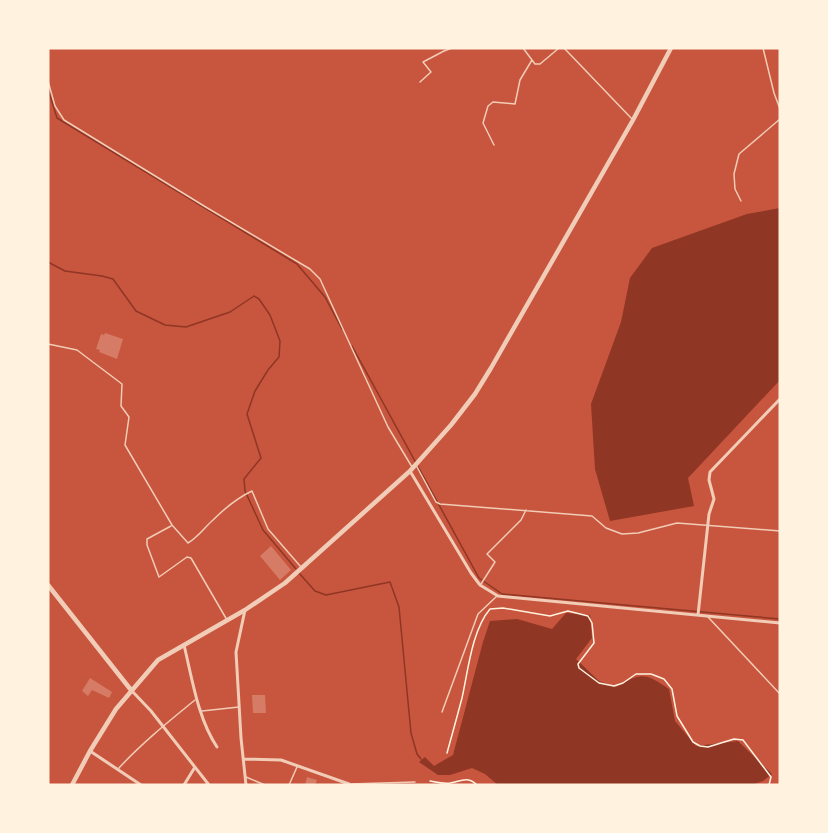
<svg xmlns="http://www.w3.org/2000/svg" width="828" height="833" viewBox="0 0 828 833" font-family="Jost,sans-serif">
	<rect width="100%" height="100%" fill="#c8553d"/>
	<path fill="#8f3625" d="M 780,208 L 780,380 L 688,478 L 694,506 L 610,521 L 595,469 L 591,404 L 621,322 L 630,278 L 652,248 L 747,214 Z
		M 566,613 L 590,615 L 592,638 L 576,659 L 599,681 L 616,687 C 642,672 645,673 669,689 L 675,721 L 696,746 L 738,741 L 772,774 L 763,781 L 751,785 L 498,785 L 485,774 L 472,768 L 450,775 L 438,775 L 419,762 L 425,757 L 434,766 L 453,755 L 483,642 L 490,621 L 517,619 L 552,629 Z"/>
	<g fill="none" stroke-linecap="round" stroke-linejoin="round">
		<path stroke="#8f3625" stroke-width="1.5" d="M 48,89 L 57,118 L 297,264 L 325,297 L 342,329
			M 48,262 L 65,271 L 102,276 L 113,279 L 136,311 L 165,325 L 186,327 L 230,312 L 254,296 L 259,299 L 270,315 L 280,341 L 279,357 L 268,370 L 255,391 L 247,414 L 261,458 L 244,479 L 245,491 L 263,530 L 296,569
			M 352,346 L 479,578 L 502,594 L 780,619
			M 299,573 L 315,591 L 326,595 L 390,582 L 399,607 L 411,733 L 417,754 L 421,759"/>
	</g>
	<path fill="#d67c66" d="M 105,333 L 123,339 L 117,359 L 99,352 L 100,350 L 96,349 L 101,334 L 104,335 Z
		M 271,546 L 291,570 L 280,580 L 260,556 Z
		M 90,678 L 112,692 L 109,698 L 92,690 L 88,696 L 82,691 Z
		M 252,695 L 265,695 L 266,713 L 253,713 Z
		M 307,777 L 317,780 L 315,785 L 305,785 Z"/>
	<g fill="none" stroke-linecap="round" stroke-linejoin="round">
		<path stroke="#fff3e0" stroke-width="1.5" d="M 447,753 C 452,735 457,717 462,698 C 468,671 472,630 490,609 L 503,608 L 550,616 L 568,611 L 588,616 L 592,623 L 594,643 L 578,664 L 579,668 L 599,683 L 614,686 L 623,683 L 636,674 L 651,674 L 664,679 L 672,689 L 677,716 L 693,742 L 700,746 L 708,747 L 734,739 L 743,740 L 771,777 L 769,785
			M 430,781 C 436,782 443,784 450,783 C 461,781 468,776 477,785"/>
		<path stroke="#f1ccb7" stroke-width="1.5" d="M 523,48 L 535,64 L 540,64 L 559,48
			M 564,48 L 632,119
			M 763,48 L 774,93 L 780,109
			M 48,81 L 55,106 L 64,120 L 204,206 L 310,269 L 320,279 L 388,427 L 412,467
			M 420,82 L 431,72 L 423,62 L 444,51 L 452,48
			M 494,145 L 483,123 L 488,106 L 493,102 L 515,104 L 520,80 L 532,60
			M 741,201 L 735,189 L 734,174 L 739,154 L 780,119
			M 48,344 L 77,350 L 122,384 L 121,406 L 129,417 L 125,445 L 172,525 L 188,543 C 198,537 205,527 213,520 C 225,508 237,498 252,491 L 268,529 L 301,567
			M 416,465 L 436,502 L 440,504 L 592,516 L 606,528 L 622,534 L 638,533 L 677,523 L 780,531
			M 171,526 L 147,539 L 147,545 L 159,577 L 187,557 L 191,558 L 227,620
			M 481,584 L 495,562 L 487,554 L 521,520 L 526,510
			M 708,617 L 780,694
			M 202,711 L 239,707
			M 442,712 L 478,614 L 497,596
			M 118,769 C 142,743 168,722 195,700
			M 246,777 L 265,785
			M 349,784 L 415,782
			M 289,785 L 297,767"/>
		<path stroke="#f1ccb7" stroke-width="3" d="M 410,471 L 471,573 L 480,585 L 498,596 L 780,623
			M 245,610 L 236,652 L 241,738 L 246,785
			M 698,615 L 709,514 L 714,499 L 709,480 L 710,472 L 780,399
			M 184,645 C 192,678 198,719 217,747
			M 132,691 L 151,711 L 209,785
			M 90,751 L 141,785
			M 244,759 L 281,760 L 349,784
			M 184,785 L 195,767"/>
		<path stroke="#f1ccb7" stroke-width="4.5" d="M 48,585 L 131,690
			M 72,785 L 90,751 L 116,709 L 158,660 L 245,610 L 285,583 L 410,471 L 451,425 L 475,394 L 491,368 L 633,120 L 671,48"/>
	</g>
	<rect width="828" height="833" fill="none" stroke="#fff3e0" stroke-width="99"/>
</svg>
